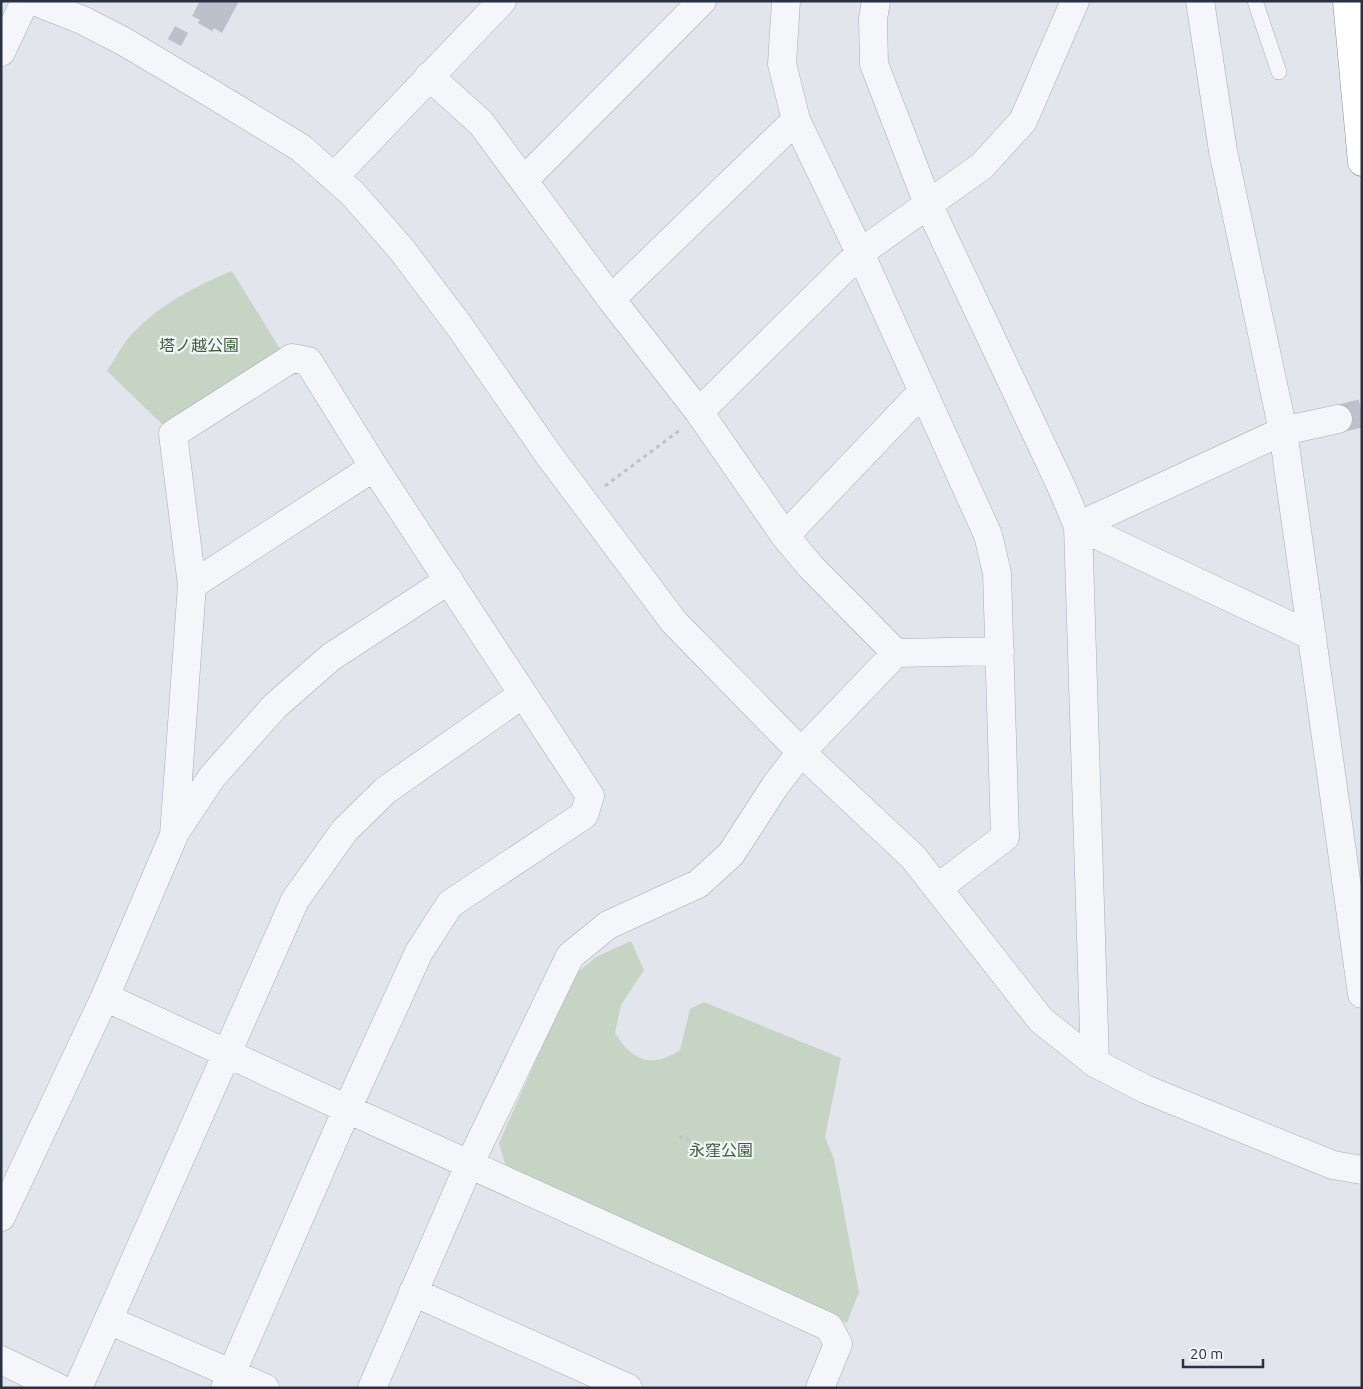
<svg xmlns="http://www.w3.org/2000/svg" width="1363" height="1389" viewBox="0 0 1363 1389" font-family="Ubuntu,'Noto Sans JP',sans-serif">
	<rect width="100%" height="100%" fill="#e2e5eb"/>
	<path fill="#c6d5c3" d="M 232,271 L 282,352 L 167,429 L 107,371 C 114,361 119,350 126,341 C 153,308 193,287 232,271 Z
		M 631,941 L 644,970 L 621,1005 L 615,1033 C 632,1061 652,1069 680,1050 L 690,1009 L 704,1002 L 841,1058 L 825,1137 L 834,1159 L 859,1292 L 847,1323 L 506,1167 L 499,1143 L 574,975 L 596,957 Z"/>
	<path fill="#bcc0cb" d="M 200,1 L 239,1 L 222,33 L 214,28 L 212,31 L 198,23 L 200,20 L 192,16 Z
		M 175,26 L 188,33 L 181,46 L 168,39 Z"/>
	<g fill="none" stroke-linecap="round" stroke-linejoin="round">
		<path stroke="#bdc1ca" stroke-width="28" stroke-dasharray="28 14" stroke-linecap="butt" d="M 1338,419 L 1362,413"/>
		<defs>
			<path id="service" d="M 1255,1 L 1279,72"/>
			<path id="minor" d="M 786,1 L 782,64 L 796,120 L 860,253 L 988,535 L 997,573 L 1005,837 L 939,887
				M 876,1 L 873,19 L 874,64 L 928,204 L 1062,488 L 1078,526 L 1095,1063
				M 1200,1 L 1223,151 L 1283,431 L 1362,994
				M 1,52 L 25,1
				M 429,76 L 481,123 L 611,299 L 699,412 L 785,536 L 811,567 L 896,653
				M 335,176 L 502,1
				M 524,180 L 702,1
				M 611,299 L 796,120
				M 699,412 L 860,253 L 982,166 L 1023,121 L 1075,1
				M 1078,526 L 1283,431 L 1338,419
				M 1078,526 L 1312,636
				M 785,536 L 923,391
				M 192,585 L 374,467
				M 174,834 L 212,777 L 275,706 L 331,657 L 449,580
				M 105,997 L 174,835 L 192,585 L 173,434 L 292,358 L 308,361 L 374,467 L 523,694
				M 1,1217 L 105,997 L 347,1109 L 225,1388
				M 413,1292 L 628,1388
				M 108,1320 L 265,1388
				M 1,1360 L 59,1388
				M 78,1388 L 295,900 L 345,830 L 386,790 L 523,694 L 590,796 L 584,815 L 450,904 L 419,952 L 347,1109 L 829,1327 L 838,1344 L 820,1388
				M 372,1388 L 469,1165 L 570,956 L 608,925 L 698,884 L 731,854 L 775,786 L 801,752 L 896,653 L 1000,651"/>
			<path id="tertiary" d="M 34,1 L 82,20 L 123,41 L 214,95 L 301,148 L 353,194 L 402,250 L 460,327 L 548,454 L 674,622 L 801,752 L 913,857 L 1041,1020 L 1095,1063 L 1145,1089 L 1333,1165 L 1362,1170"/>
			<path id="motorway" d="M 1347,1 L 1362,162"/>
		</defs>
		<use href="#service" stroke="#a7abb6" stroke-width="16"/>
		<use href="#minor" stroke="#a7abb6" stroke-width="29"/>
		<use href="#tertiary" stroke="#a7abb6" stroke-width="29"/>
		<use href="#motorway" stroke="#8991a3" stroke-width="29"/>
		<path stroke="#c0c3ca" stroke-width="3" stroke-dasharray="4 4" stroke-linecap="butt" d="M 605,486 L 680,430
			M 679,1136 L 699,1144"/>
		<use href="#service" stroke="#f5f6f9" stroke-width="15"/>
		<use href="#minor" stroke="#f5f6f9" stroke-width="28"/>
		<use href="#tertiary" stroke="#f5f6f9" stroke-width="28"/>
		<use href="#motorway" stroke="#fff" stroke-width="28"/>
	</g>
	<g text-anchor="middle" stroke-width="4.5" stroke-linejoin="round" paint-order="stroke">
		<g font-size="16" fill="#3a6036" stroke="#f2f4f8">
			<text x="199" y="351">塔ノ越公園</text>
			<text x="721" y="1156">永窪公園</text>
		</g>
	</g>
	<rect width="1363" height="1389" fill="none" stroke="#293144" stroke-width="5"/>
	<path d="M1183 1359v8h80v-8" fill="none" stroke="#293144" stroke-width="2.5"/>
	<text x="1190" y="1359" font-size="15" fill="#293144" stroke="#f2f4f8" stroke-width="4" paint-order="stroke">20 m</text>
</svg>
